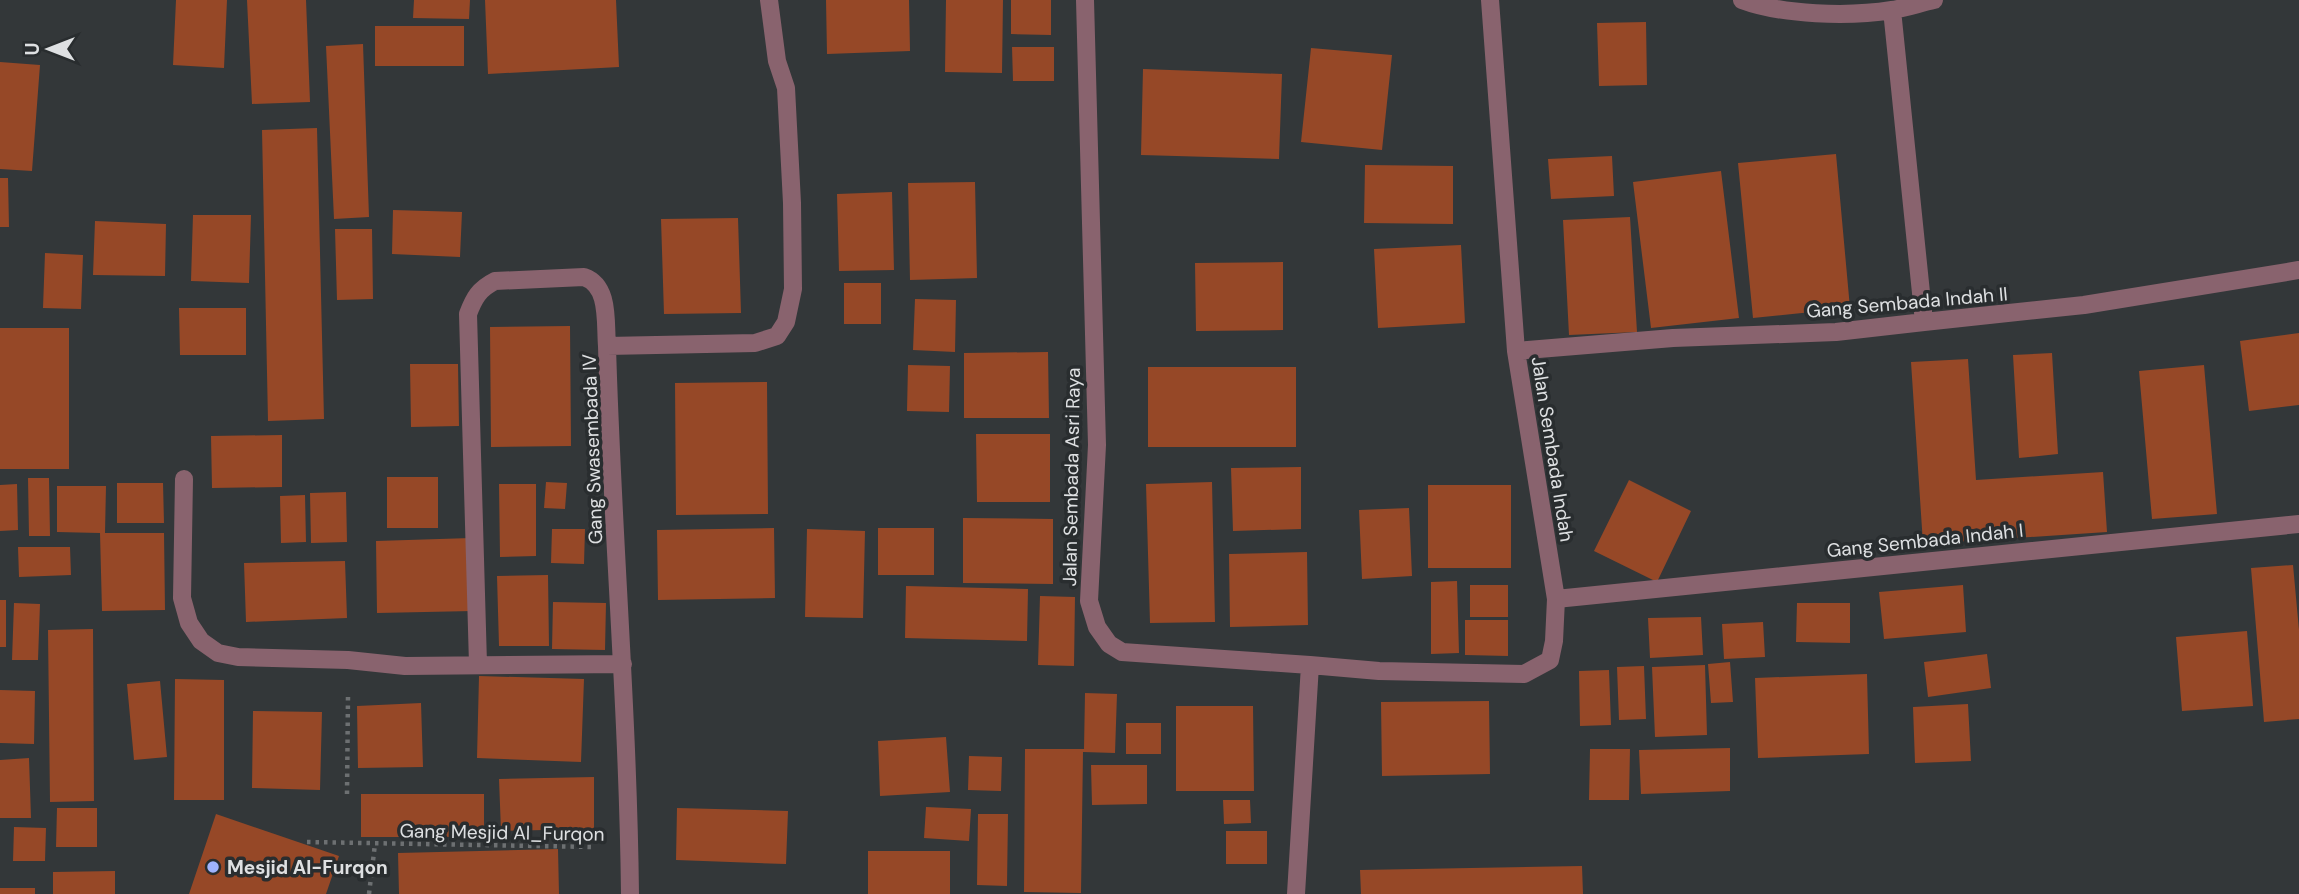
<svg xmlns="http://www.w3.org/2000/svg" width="2299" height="894" viewBox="0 0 2299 894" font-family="'DM Sans',sans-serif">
	<rect width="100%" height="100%" fill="#333739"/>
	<path fill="#964827" d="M 176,0 L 227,0 L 224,68 L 173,65 Z
		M 247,0 L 306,0 L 310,102 L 252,104 Z
		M 414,0 L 470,0 L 469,19 L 413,18 Z
		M 485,0 L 616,0 L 619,67 L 488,74 Z
		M 826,0 L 909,0 L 910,51 L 827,54 Z
		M 946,0 L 1003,0 L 1002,73 L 945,72 Z
		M 1011,0 L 1051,0 L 1051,35 L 1011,34 Z
		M 1646,22 L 1647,85 L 1599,86 L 1597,23 Z
		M 375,26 L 464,26 L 464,66 L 375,66 Z
		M 363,44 L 369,217 L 334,219 L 326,46 Z
		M 1012,47 L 1054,47 L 1054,81 L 1013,81 Z
		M 1311,48 L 1392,55 L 1382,150 L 1301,142 Z
		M 0,62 L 40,65 L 32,171 L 0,169 Z
		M 1143,69 L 1282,74 L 1279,159 L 1141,155 Z
		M 317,128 L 324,419 L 268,421 L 262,130 Z
		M 1836,154 L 1850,308 L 1753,318 L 1738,163 Z
		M 1612,156 L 1614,196 L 1551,199 L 1548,159 Z
		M 1365,165 L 1453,166 L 1453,224 L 1364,223 Z
		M 1721,171 L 1739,318 L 1651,328 L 1633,182 Z
		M 0,178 L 8,178 L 9,227 L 0,227 Z
		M 975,182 L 977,278 L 910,280 L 908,183 Z
		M 892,192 L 894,270 L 839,271 L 837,194 Z
		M 393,210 L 462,212 L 460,257 L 392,254 Z
		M 193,215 L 251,215 L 249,283 L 191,281 Z
		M 1630,217 L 1637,332 L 1569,335 L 1563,220 Z
		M 738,218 L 741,313 L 664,314 L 661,219 Z
		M 95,221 L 166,224 L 165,276 L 93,275 Z
		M 335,229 L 372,229 L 373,299 L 337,300 Z
		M 1461,245 L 1465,323 L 1378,328 L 1374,249 Z
		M 45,253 L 83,255 L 81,309 L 43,308 Z
		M 1283,262 L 1283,330 L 1196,331 L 1195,263 Z
		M 844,283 L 881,283 L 881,324 L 844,324 Z
		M 915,299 L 956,300 L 955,352 L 913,350 Z
		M 179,308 L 246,308 L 246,355 L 180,355 Z
		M 570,326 L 571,446 L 491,447 L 490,327 Z
		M 0,328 L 69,328 L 69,469 L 0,469 Z
		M 2299,333 L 2299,405 L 2249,411 L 2240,341 Z
		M 1048,352 L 1049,418 L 964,418 L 964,353 Z
		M 2052,353 L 2058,454 L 2019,458 L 2013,355 Z
		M 1968,359 L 1976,480 L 2103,472 L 2107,532 L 1923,544 L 1911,362 Z
		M 410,364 L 458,364 L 459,426 L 411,427 Z
		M 908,365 L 950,366 L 949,412 L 907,411 Z
		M 2204,365 L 2217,514 L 2152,519 L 2139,371 Z
		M 1148,367 L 1296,367 L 1296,447 L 1148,447 Z
		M 767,382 L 768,514 L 676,515 L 675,383 Z
		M 976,434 L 1050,434 L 1050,502 L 977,502 Z
		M 282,435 L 282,487 L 212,488 L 211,436 Z
		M 1301,467 L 1301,529 L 1233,531 L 1231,468 Z
		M 387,477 L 438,477 L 438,528 L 387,528 Z
		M 28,478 L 49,478 L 50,536 L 29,536 Z
		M 1629,480 L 1691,511 L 1657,582 L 1594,551 Z
		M 546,482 L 567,483 L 565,509 L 544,508 Z
		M 1212,482 L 1215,622 L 1150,623 L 1146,484 Z
		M 117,483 L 163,483 L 164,523 L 117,523 Z
		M 17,484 L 18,530 L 0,531 L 0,485 Z
		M 499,484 L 536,484 L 536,556 L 500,557 Z
		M 1428,485 L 1511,485 L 1511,568 L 1428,568 Z
		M 57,486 L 106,486 L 105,533 L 164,533 L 165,610 L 102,611 L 100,533 L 57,532 Z
		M 346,492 L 347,542 L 311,543 L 310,493 Z
		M 305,495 L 306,542 L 281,543 L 280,496 Z
		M 1409,508 L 1412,576 L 1362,579 L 1359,510 Z
		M 963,518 L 1053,519 L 1053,584 L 963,583 Z
		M 774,528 L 775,598 L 658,600 L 657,530 Z
		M 878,528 L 934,528 L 934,575 L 878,575 Z
		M 552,529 L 585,529 L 584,564 L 551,563 Z
		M 807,529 L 865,531 L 863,618 L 805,617 Z
		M 471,538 L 473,611 L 377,613 L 376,541 Z
		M 18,547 L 70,547 L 71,575 L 19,577 Z
		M 1307,552 L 1308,625 L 1230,627 L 1229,554 Z
		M 345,561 L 347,618 L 246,622 L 244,563 Z
		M 2293,565 L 2299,630 L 2299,719 L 2264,722 L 2251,568 Z
		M 548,575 L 549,646 L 499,646 L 497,576 Z
		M 1457,581 L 1459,653 L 1431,654 L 1431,582 Z
		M 1470,585 L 1508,585 L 1508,617 L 1470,617 Z
		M 1963,585 L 1966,632 L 1884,639 L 1879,592 Z
		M 906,586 L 1028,589 L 1027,641 L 905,638 Z
		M 1040,596 L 1075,597 L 1074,666 L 1038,665 Z
		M 0,600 L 6,600 L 6,647 L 0,647 Z
		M 553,602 L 606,603 L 605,650 L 552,649 Z
		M 14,603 L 40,604 L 38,660 L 12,660 Z
		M 1797,603 L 1850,603 L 1850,643 L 1796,642 Z
		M 1701,617 L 1703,655 L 1650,658 L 1648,618 Z
		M 1465,620 L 1508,620 L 1508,656 L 1465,655 Z
		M 1763,622 L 1765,657 L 1724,659 L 1722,624 Z
		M 93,629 L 94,801 L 50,802 L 48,630 Z
		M 2247,631 L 2253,706 L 2182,711 L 2176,637 Z
		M 1987,654 L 1991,688 L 1928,697 L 1924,662 Z
		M 1730,662 L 1733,702 L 1711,703 L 1708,664 Z
		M 1705,665 L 1707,735 L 1655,737 L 1652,667 Z
		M 1644,666 L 1646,719 L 1619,720 L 1617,667 Z
		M 1609,670 L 1611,725 L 1580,726 L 1579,671 Z
		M 1867,674 L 1869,754 L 1758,758 L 1755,678 Z
		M 479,676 L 584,679 L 581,762 L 477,758 Z
		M 175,679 L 224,680 L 224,800 L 174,800 Z
		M 160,681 L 167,757 L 134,760 L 127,684 Z
		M 0,690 L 35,691 L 34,744 L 0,743 Z
		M 1085,693 L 1117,694 L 1115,753 L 1083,752 L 1081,893 L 1024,892 L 1025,749 L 1084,749 Z
		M 1489,701 L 1490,774 L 1382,776 L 1381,702 Z
		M 421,703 L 423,767 L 358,768 L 357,706 Z
		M 1968,704 L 1971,761 L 1915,763 L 1913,707 Z
		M 1176,706 L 1253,706 L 1254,791 L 1176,791 Z
		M 253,711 L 322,712 L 320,790 L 252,788 Z
		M 1126,723 L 1161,723 L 1161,754 L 1126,754 Z
		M 946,737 L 950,792 L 880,796 L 878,741 Z
		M 1730,748 L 1730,791 L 1641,794 L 1639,750 Z
		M 1590,749 L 1630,749 L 1629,800 L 1589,800 Z
		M 969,756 L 1002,757 L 1001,791 L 968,790 Z
		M 29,758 L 31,818 L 0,818 L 0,760 Z
		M 1091,765 L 1147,765 L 1147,804 L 1092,805 Z
		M 594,777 L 594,829 L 501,831 L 499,779 Z
		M 361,794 L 484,794 L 484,837 L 361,837 Z
		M 1223,800 L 1250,800 L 1251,823 L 1224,824 Z
		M 926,807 L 971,809 L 969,841 L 924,838 Z
		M 57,808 L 97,808 L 97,847 L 56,847 Z
		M 677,808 L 788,811 L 786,864 L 676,860 Z
		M 216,814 L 339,856 L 326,894 L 189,894 Z
		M 978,814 L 1008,814 L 1007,886 L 977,885 Z
		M 14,827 L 46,828 L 45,861 L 13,861 Z
		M 1226,831 L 1267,831 L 1267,864 L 1226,864 Z
		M 558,849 L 559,894 L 399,894 L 398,853 Z
		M 868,851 L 950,851 L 950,894 L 868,894 Z
		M 1582,866 L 1583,894 L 1361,894 L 1360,870 Z
		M 115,871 L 115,894 L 53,894 L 53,872 Z
		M 0,888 L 35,888 L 35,894 L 0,894 Z"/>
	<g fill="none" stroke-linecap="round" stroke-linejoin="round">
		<path stroke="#6d7072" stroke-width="4.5" stroke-dasharray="3.5 5" stroke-linecap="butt" d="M 347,794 L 348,696
			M 307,842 L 593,847
			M 369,894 L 375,844"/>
		<path stroke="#89636e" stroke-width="18" d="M 1085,0 L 1097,445 L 1089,601 L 1097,627 L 1109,644 L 1122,652 L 1310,665 L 1296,894
			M 1742,0 C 1782,15 1849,17 1892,10 C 1906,8 1920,3 1934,0
			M 1892,10 L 1924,322
			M 1516,351 L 1673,338 L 1836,332 L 1924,322 L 2084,305 L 2299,270
			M 184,479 L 182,598 L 189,623 L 201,641 L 218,653 L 238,657 L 348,660 L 405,666 L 623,664
			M 1556,599 L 2299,524
			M 478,664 L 468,314 C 474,298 479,289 495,281 L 584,277 C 610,286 605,322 607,346
			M 1310,665 L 1379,671 L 1524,674 L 1550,660 L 1554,641 L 1556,599 L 1516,351 L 1490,0
			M 630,894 C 628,711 612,528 607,346 L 755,343 L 777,336 L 786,322 L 793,289 L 792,203 L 786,88 L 777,61 L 769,0"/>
	</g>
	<circle fill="#9fb3fd" stroke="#292d2f" stroke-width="2.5" cx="213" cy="867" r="7"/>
	<g text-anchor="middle" stroke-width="7" stroke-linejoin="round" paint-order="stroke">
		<g font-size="19" fill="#dee0e2" stroke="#292d2f">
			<text transform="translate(1907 302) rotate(-5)" y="7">Gang Sembada Indah II</text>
			<text transform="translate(592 449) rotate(-92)" y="7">Gang Swasembada IV</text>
			<text transform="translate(1553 449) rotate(81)" y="7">Jalan Sembada Indah</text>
			<text transform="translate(1071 477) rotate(-89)" y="7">Jalan Sembada Asri Raya</text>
			<text transform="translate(1925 540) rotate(-6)" y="7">Gang Sembada Indah I</text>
			<text transform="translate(502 832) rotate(1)" y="7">Gang Mesjid Al_Furqon</text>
		</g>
		<g font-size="19" font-weight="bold" fill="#dee0e2" stroke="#292d2f" text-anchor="start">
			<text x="227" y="874">Mesjid Al-Furqon</text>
		</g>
	</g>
	<g transform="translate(49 49) rotate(270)" stroke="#292d2f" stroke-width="5" paint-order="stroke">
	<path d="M0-5L12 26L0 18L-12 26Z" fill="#dee0e2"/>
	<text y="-10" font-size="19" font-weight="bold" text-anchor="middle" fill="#dee0e2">U</text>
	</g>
</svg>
